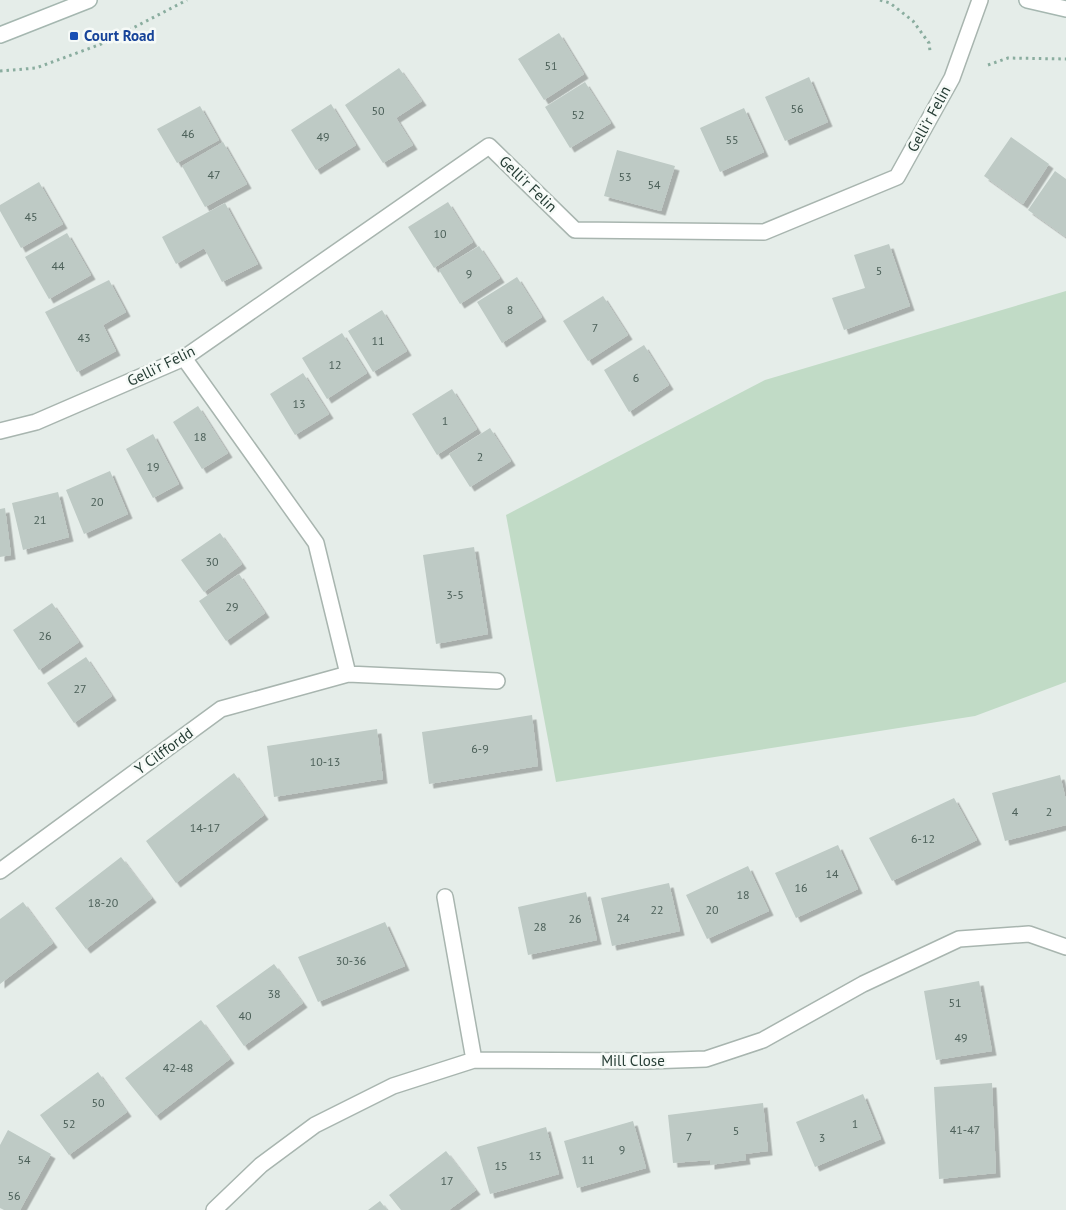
<svg xmlns="http://www.w3.org/2000/svg" width="1066" height="1210" viewBox="0 0 1066 1210" font-family="'PT Sans',sans-serif">
	<defs>
		<filter id="shadow"><feDropShadow dx="4.5" dy="4.5" stdDeviation="0" flood-color="#0004"/></filter>
	</defs>
	<rect width="100%" height="100%" fill="#e5ede9"/>
	<path fill="#c1dbc6" d="M 1066,291 L 1066,682 L 975,716 L 556,782 L 506,515 L 765,380 Z"/>
	<path fill="#becac5" filter="url(#shadow)" d="M 559,33 L 584,74 L 544,100 L 518,59 Z
		M 399,68 L 422,101 L 396,118 L 413,145 L 383,163 L 345,105 Z
		M 809,77 L 828,122 L 785,141 L 765,97 Z
		M 585,82 L 611,123 L 570,148 L 545,107 Z
		M 331,104 L 356,145 L 316,170 L 291,130 Z
		M 200,106 L 219,140 L 177,163 L 157,129 Z
		M 744,108 L 764,152 L 720,172 L 700,128 Z
		M 1011,137 L 1049,164 L 1023,204 L 984,176 Z
		M 223,142 L 247,184 L 205,207 L 182,166 Z
		M 617,150 L 675,166 L 661,211 L 604,196 Z
		M 1055,171 L 1066,179 L 1066,237 L 1028,210 Z
		M 39,182 L 63,224 L 21,248 L 0,211 L 0,205 Z
		M 448,202 L 473,242 L 434,268 L 408,227 Z
		M 225,203 L 258,264 L 222,282 L 204,248 L 176,264 L 162,237 Z
		M 67,233 L 91,275 L 49,299 L 25,257 Z
		M 889,244 L 910,306 L 844,330 L 832,298 L 865,288 L 854,255 Z
		M 479,246 L 500,278 L 460,304 L 439,270 Z
		M 517,277 L 542,317 L 502,343 L 477,302 Z
		M 109,280 L 126,312 L 103,325 L 116,351 L 77,372 L 45,312 Z
		M 603,296 L 628,335 L 588,361 L 563,321 Z
		M 382,310 L 407,351 L 373,372 L 348,331 Z
		M 342,333 L 367,373 L 327,399 L 302,358 Z
		M 644,345 L 669,385 L 629,412 L 604,370 Z
		M 303,373 L 329,414 L 295,435 L 270,394 Z
		M 452,389 L 477,429 L 437,455 L 412,414 Z
		M 198,406 L 228,453 L 202,469 L 173,422 Z
		M 490,428 L 511,461 L 470,487 L 449,454 Z
		M 153,434 L 179,484 L 153,498 L 126,449 Z
		M 110,471 L 128,514 L 84,534 L 66,490 Z
		M 58,492 L 69,537 L 23,550 L 12,503 Z
		M 5,508 L 11,555 L 0,557 L 0,509 Z
		M 220,533 L 242,564 L 204,592 L 181,560 Z
		M 474,547 L 488,634 L 436,644 L 423,555 Z
		M 239,574 L 265,613 L 226,641 L 199,601 Z
		M 52,603 L 79,642 L 39,670 L 13,630 Z
		M 86,657 L 112,696 L 74,723 L 47,683 Z
		M 532,715 L 538,766 L 429,784 L 422,732 Z
		M 377,729 L 383,779 L 274,797 L 267,746 Z
		M 234,773 L 264,815 L 176,883 L 146,841 Z
		M 1060,775 L 1066,800 L 1066,825 L 1005,841 L 992,793 Z
		M 954,798 L 977,840 L 892,881 L 869,838 Z
		M 838,845 L 858,889 L 796,918 L 775,873 Z
		M 121,857 L 152,898 L 86,949 L 55,908 Z
		M 748,866 L 769,911 L 707,939 L 686,895 Z
		M 669,883 L 680,931 L 612,946 L 601,898 Z
		M 586,892 L 597,940 L 528,955 L 518,907 Z
		M 23,902 L 53,943 L 0,984 L 0,919 Z
		M 385,922 L 405,966 L 318,1002 L 298,957 Z
		M 274,964 L 303,1003 L 244,1046 L 216,1006 Z
		M 979,981 L 992,1051 L 936,1060 L 924,991 Z
		M 201,1020 L 230,1059 L 156,1116 L 125,1078 Z
		M 98,1072 L 127,1112 L 69,1155 L 40,1115 Z
		M 992,1083 L 996,1173 L 939,1179 L 934,1087 Z
		M 863,1094 L 881,1139 L 815,1167 L 796,1122 Z
		M 763,1103 L 768,1151 L 745,1154 L 746,1160 L 710,1165 L 710,1160 L 673,1163 L 668,1115 Z
		M 633,1121 L 646,1168 L 577,1188 L 564,1141 Z
		M 546,1127 L 559,1174 L 490,1194 L 477,1147 Z
		M 8,1130 L 51,1154 L 20,1210 L 4,1210 L 0,1208 L 0,1145 Z
		M 446,1151 L 476,1190 L 449,1210 L 401,1210 L 389,1195 Z
		M 380,1201 L 387,1210 L 368,1210 Z"/>
	<g fill="none" stroke-linecap="round" stroke-linejoin="round">
		<defs>
			<path id="minor" d="M 184,358 L 316,543 L 348,674
				M 0,431 L 36,422 L 184,358 L 489,146 L 575,230 L 764,232 L 897,177 L 952,78 L 980,0
				M 0,871 L 221,709 L 348,674 L 497,681
				M 445,897 L 474,1060
				M 214,1210 L 261,1165 L 315,1125 L 393,1086 L 474,1060 L 647,1061 L 706,1059 L 763,1040 L 863,984 L 959,939 L 1029,934 L 1066,947"/>
			<path id="secondary" d="M 1027,0 L 1066,9
				M 0,35 L 89,0"/>
		</defs>
		<use href="#minor" stroke="#a8b5af" stroke-width="18"/>
		<use href="#secondary" stroke="#a5b7b0" stroke-width="18"/>
		<path stroke="#8aad9f" stroke-width="3" stroke-dasharray="2.5 4" stroke-linecap="butt" d="M 880,0 L 890,3 L 913,21 L 929,43 L 930,51
			M 988,65 L 1008,58 L 1066,59
			M 0,71 L 36,68 L 104,43 L 187,0"/>
		<use href="#minor" stroke="#fff" stroke-width="15"/>
		<use href="#secondary" stroke="#fff" stroke-width="15"/>
	</g>
	<rect fill="#1a4fb4" stroke="#f6faf7" stroke-width="2" x="69" y="31" width="10" height="10" rx="2.5"/>
	<g text-anchor="middle" stroke-width="5" stroke-linejoin="round" paint-order="stroke">
		<g font-size="12" fill="#4c6059">
			<text x="551" y="70">51</text>
			<text x="797" y="113">56</text>
			<text x="378" y="115">50</text>
			<text x="578" y="119">52</text>
			<text x="188" y="138">46</text>
			<text x="323" y="141">49</text>
			<text x="732" y="144">55</text>
			<text x="214" y="179">47</text>
			<text x="625" y="181">53</text>
			<text x="654" y="189">54</text>
			<text x="31" y="221">45</text>
			<text x="440" y="238">10</text>
			<text x="58" y="270">44</text>
			<text x="879" y="275">5</text>
			<text x="469" y="278">9</text>
			<text x="510" y="314">8</text>
			<text x="595" y="332">7</text>
			<text x="84" y="342">43</text>
			<text x="378" y="345">11</text>
			<text x="335" y="369">12</text>
			<text x="636" y="382">6</text>
			<text x="299" y="408">13</text>
			<text x="445" y="425">1</text>
			<text x="200" y="441">18</text>
			<text x="480" y="461">2</text>
			<text x="153" y="471">19</text>
			<text x="97" y="506">20</text>
			<text x="40" y="524">21</text>
			<text x="212" y="566">30</text>
			<text x="455" y="599">3-5</text>
			<text x="232" y="611">29</text>
			<text x="45" y="640">26</text>
			<text x="80" y="693">27</text>
			<text x="480" y="753">6-9</text>
			<text x="325" y="766">10-13</text>
			<text x="1015" y="816">4</text>
			<text x="1049" y="816">2</text>
			<text x="205" y="832">14-17</text>
			<text x="923" y="843">6-12</text>
			<text x="832" y="878">14</text>
			<text x="801" y="892">16</text>
			<text x="743" y="899">18</text>
			<text x="103" y="907">18-20</text>
			<text x="657" y="914">22</text>
			<text x="712" y="914">20</text>
			<text x="623" y="922">24</text>
			<text x="575" y="923">26</text>
			<text x="540" y="931">28</text>
			<text x="351" y="965">30-36</text>
			<text x="274" y="998">38</text>
			<text x="955" y="1007">51</text>
			<text x="245" y="1020">40</text>
			<text x="961" y="1042">49</text>
			<text x="178" y="1072">42-48</text>
			<text x="98" y="1107">50</text>
			<text x="69" y="1128">52</text>
			<text x="855" y="1128">1</text>
			<text x="965" y="1134">41-47</text>
			<text x="736" y="1135">5</text>
			<text x="689" y="1141">7</text>
			<text x="822" y="1142">3</text>
			<text x="622" y="1154">9</text>
			<text x="535" y="1160">13</text>
			<text x="24" y="1164">54</text>
			<text x="588" y="1164">11</text>
			<text x="501" y="1170">15</text>
			<text x="447" y="1185">17</text>
			<text x="14" y="1200">56</text>
		</g>
		<g font-size="15" font-weight="bold" fill="#164399" stroke="#f6faf7" text-anchor="start">
			<text x="84" y="41">Court Road</text>
		</g>
		<g font-size="15" fill="#263d35" stroke="#f6faf7">
			<text transform="translate(929 119) rotate(-61)" y="5">Gelli'r Felin</text>
			<text transform="translate(528 184) rotate(44)" y="5">Gelli'r Felin</text>
			<text transform="translate(161 366) rotate(-26)" y="5">Gelli'r Felin</text>
			<text transform="translate(164 751) rotate(-36)" y="5">Y Cilffordd</text>
			<text x="633" y="1066">Mill Close</text>
		</g>
	</g>
</svg>
